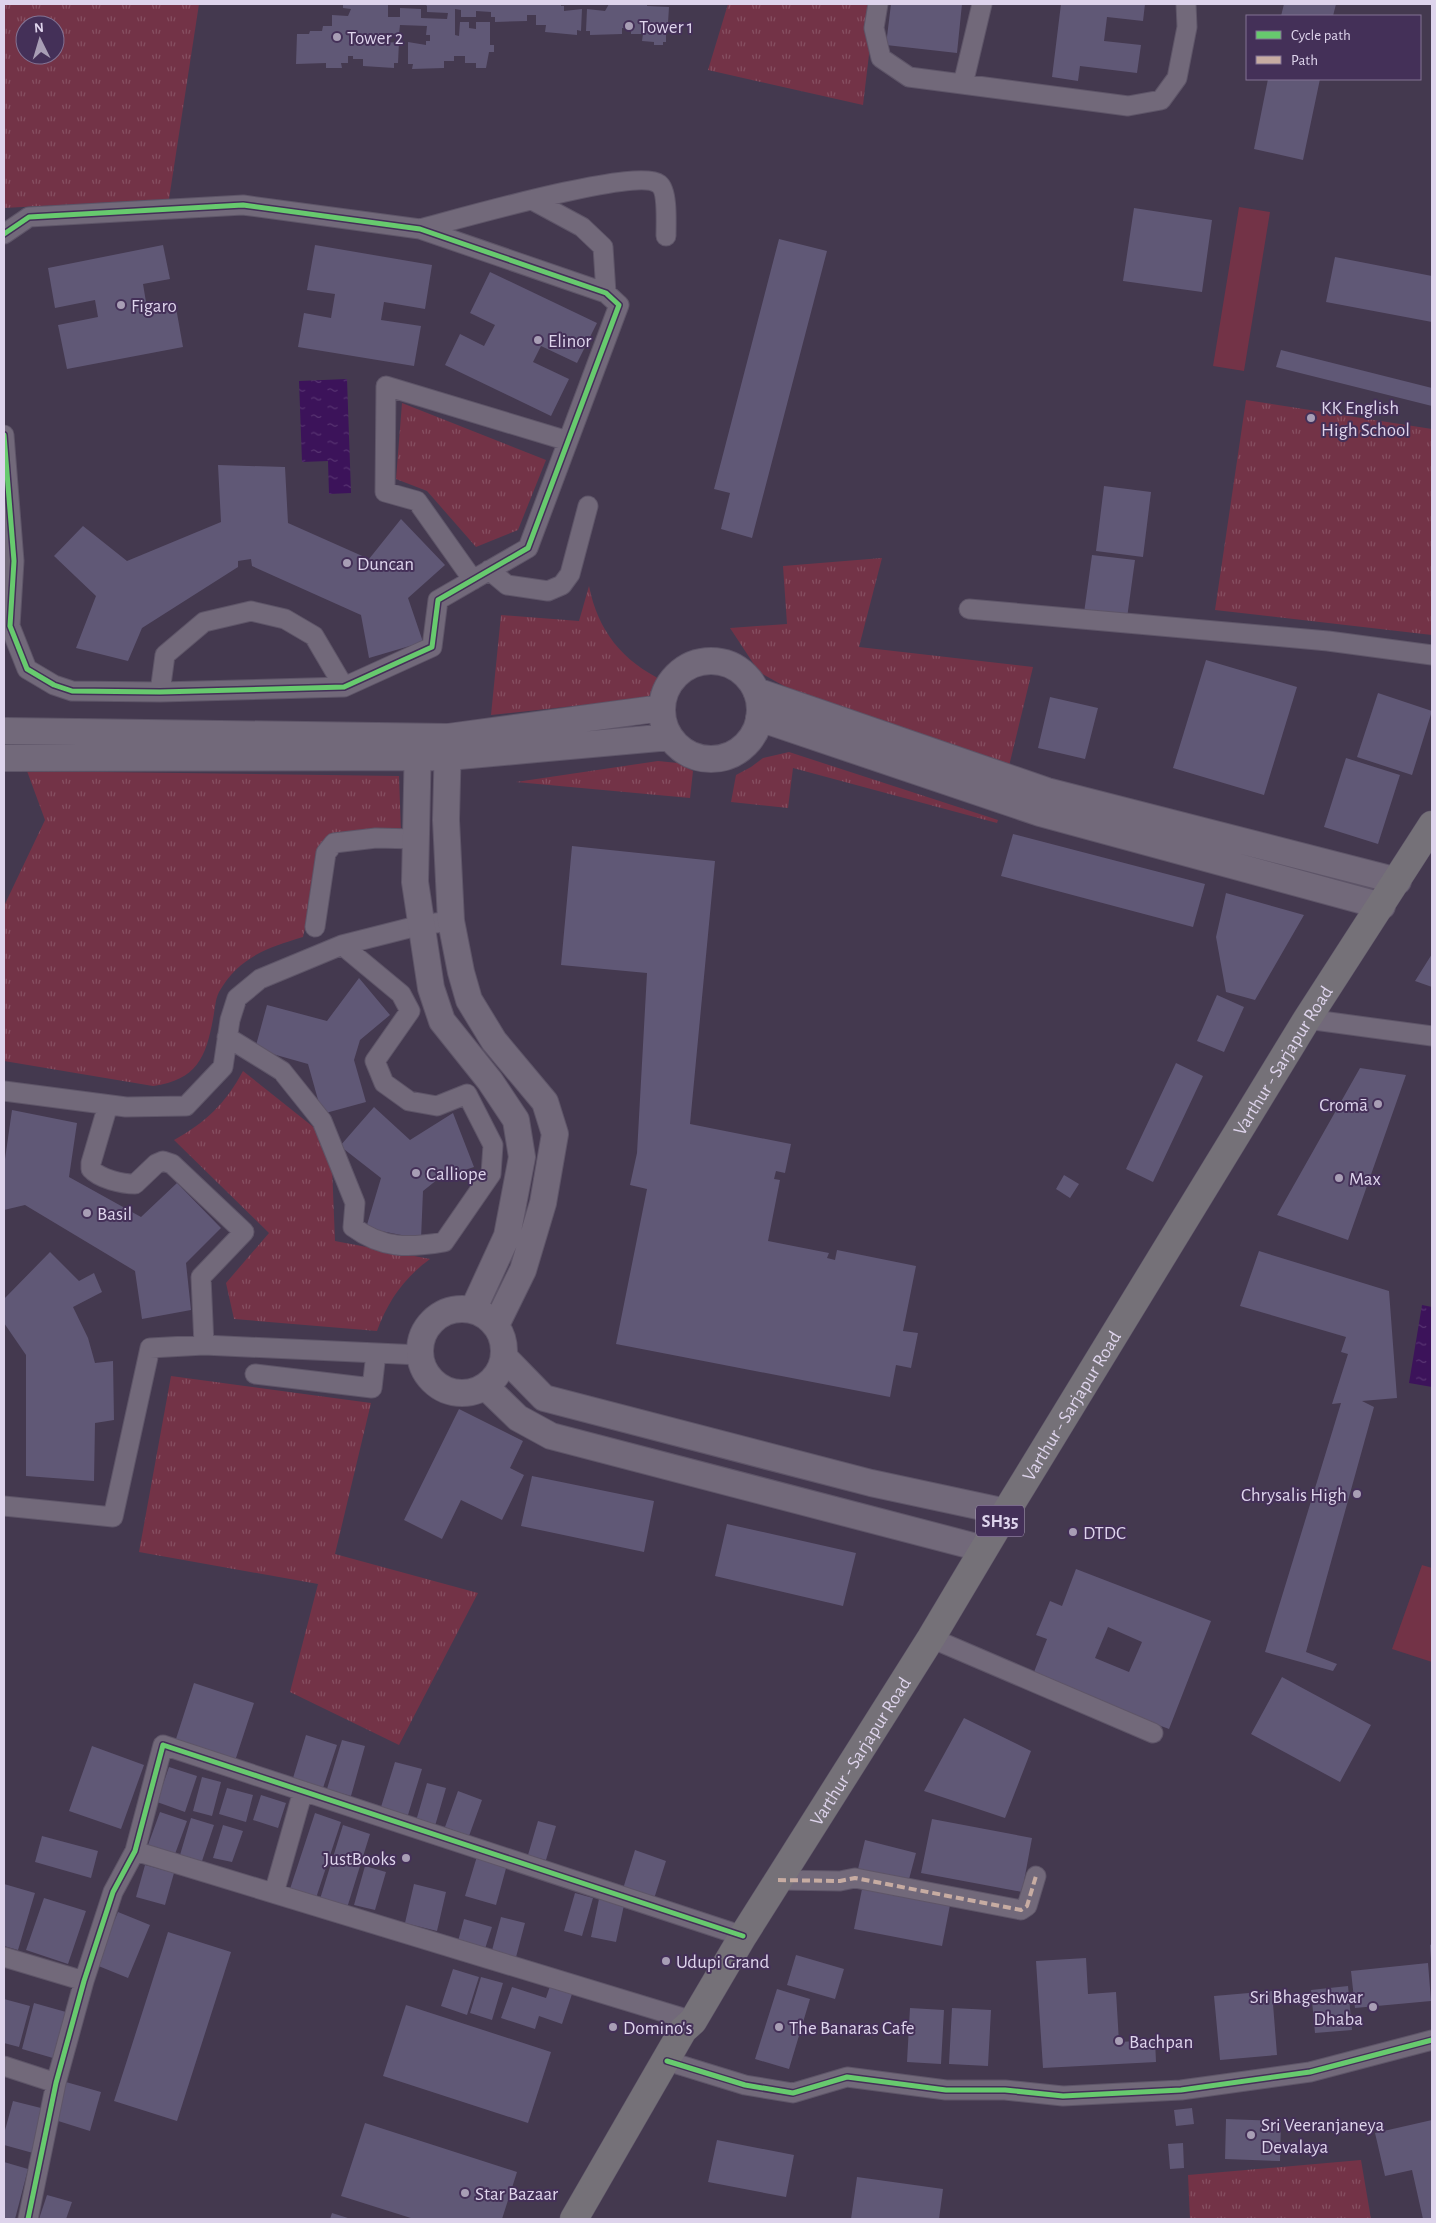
<svg xmlns="http://www.w3.org/2000/svg" width="1436" height="2223" viewBox="0 0 1436 2223" font-family="'Alegreya Sans',sans-serif">
	<defs>
		<pattern id="grass-tufts" width="24" height="20" patternUnits="userSpaceOnUse" patternTransform="scale(1.25)"><rect width="24" height="20" fill="#733347"/><path d="M3 7l-1-3M5 7V3M7 7l1-3M15 17l-1-3M17 17v-4M19 17l1-3" fill="none" stroke="#865062"/></pattern>
		<pattern id="water-ripples" width="26" height="14" patternUnits="userSpaceOnUse" patternTransform="scale(1.25)"><rect width="26" height="14" fill="#3c135a"/><path d="M2 4q2-2 4 0t4 0M15 11q2-2 4 0t4 0" fill="none" stroke="#583472"/></pattern>
	</defs>
	<rect width="100%" height="100%" fill="#44394f"/>
	<path fill="url(#grass-tufts)" fill-rule="evenodd" d="M 4,4 L 199,4 L 169,199 L 4,208 ZM 25,25 L 55,25 L 55,55 L 25,55 Z
		M 728,4 L 875,4 L 863,105 L 708,70 Z
		M 1246,400 L 1432,429 L 1432,635 L 1215,610 Z
		M 402,403 L 546,460 L 518,530 L 476,547 L 427,491 L 396,479 Z
		M 882,558 L 859,647 L 1033,667 L 1009,766 L 800,695 L 759,672 L 730,628 L 787,624 L 783,566 Z
		M 589,586 C 598,631 622,661 664,681 L 647,698 L 491,715 L 501,615 L 579,621 Z
		M 789,752 L 998,820 L 997,823 L 793,768 L 788,808 L 731,802 L 736,775 L 751,767 L 763,758 Z
		M 658,761 L 678,763 L 693,771 L 690,798 L 516,782 Z
		M 27,771 L 399,776 L 401,832 L 339,832 L 331,837 L 323,847 L 303,937 C 267,948 239,957 219,992 C 215,1000 215,1010 213,1019 C 206,1057 197,1080 153,1086 L 4,1061 L 4,906 L 45,820 Z
		M 243,1071 L 331,1141 L 335,1241 L 430,1259 C 404,1278 388,1301 377,1331 L 234,1319 L 226,1283 L 269,1233 L 174,1140 C 205,1123 226,1103 243,1071 Z
		M 171,1376 L 371,1403 L 335,1554 L 478,1593 L 399,1745 L 290,1692 L 318,1584 L 139,1552 Z
		M 1361,2160 L 1371,2219 L 1190,2219 L 1188,2175 Z"/>
	<path fill="#733347" d="M 1239,207 L 1270,212 L 1244,371 L 1213,366 Z
		M 1422,1565 L 1432,1568 L 1432,1662 L 1392,1649 Z"/>
	<path fill="url(#water-ripples)" d="M 347,379 L 351,493 L 329,494 L 328,461 L 302,462 L 299,381 Z
		M 1422,1305 L 1432,1307 L 1432,1387 L 1409,1383 Z"/>
	<path fill="#605876" fill-rule="evenodd" d="M 343,4 L 388,4 L 388,17 L 400,17 L 400,8 L 421,9 L 421,18 L 447,19 L 448,13 L 427,12 L 427,6 L 425,4 L 561,4 L 561,6 L 564,6 L 564,11 L 582,9 L 581,31 L 577,30 L 577,35 L 545,32 L 546,25 L 536,25 L 536,15 L 527,15 L 527,21 L 495,22 L 495,17 L 491,17 L 491,12 L 476,11 L 476,17 L 461,17 L 461,10 L 455,9 L 455,35 L 459,36 L 460,22 L 469,22 L 469,28 L 476,29 L 476,22 L 490,22 L 490,45 L 494,45 L 494,52 L 489,52 L 486,68 L 476,68 L 476,63 L 465,63 L 465,56 L 454,56 L 454,61 L 444,61 L 444,68 L 412,69 L 413,64 L 408,64 L 408,42 L 426,45 L 426,41 L 430,41 L 430,35 L 426,35 L 427,26 L 400,25 L 399,34 L 379,33 L 381,43 L 399,42 L 398,63 L 394,63 L 394,68 L 363,66 L 363,59 L 353,59 L 353,56 L 348,56 L 348,63 L 341,63 L 342,68 L 326,68 L 326,63 L 296,64 L 297,34 L 309,34 L 310,31 L 322,31 L 323,26 L 332,26 L 332,15 L 348,16 L 351,9 L 343,8 Z
		M 609,4 L 647,4 L 647,6 L 669,7 L 668,23 L 672,23 L 672,30 L 666,30 L 666,42 L 663,42 L 663,45 L 654,45 L 654,42 L 642,41 L 643,34 L 631,34 L 631,29 L 622,28 L 622,34 L 590,35 L 590,31 L 586,31 L 587,9 L 605,11 Z
		M 891,4 L 962,4 L 957,53 L 886,45 Z
		M 1061,4 L 1145,4 L 1143,21 L 1107,17 L 1104,41 L 1141,45 L 1137,73 L 1080,66 L 1078,81 L 1052,77 Z
		M 1284,4 L 1336,4 L 1333,16 L 1281,16 Z
		M 1268,79 L 1320,79 L 1303,160 L 1254,149 Z
		M 1134,208 L 1212,220 L 1202,292 L 1123,281 Z
		M 779,239 L 827,251 L 752,538 L 721,529 L 730,493 L 714,489 Z
		M 163,245 L 170,279 L 143,284 L 147,308 L 175,302 L 183,347 L 67,369 L 58,325 L 98,317 L 95,300 L 55,308 L 48,268 Z
		M 315,245 L 432,265 L 425,309 L 384,302 L 381,320 L 421,326 L 414,366 L 298,347 L 304,313 L 331,318 L 335,294 L 307,290 Z
		M 1335,257 L 1432,276 L 1432,322 L 1326,302 Z
		M 490,272 L 597,323 L 577,363 L 541,346 L 533,362 L 569,379 L 551,416 L 445,365 L 460,334 L 484,346 L 495,325 L 470,313 Z
		M 1281,350 L 1432,388 L 1432,406 L 1276,367 Z
		M 218,465 L 285,467 L 288,523 L 369,559 L 401,519 L 445,565 L 408,598 L 423,642 L 369,658 L 361,615 L 252,566 L 251,559 L 238,561 L 238,567 L 142,628 L 128,661 L 76,648 L 96,596 L 54,556 L 83,526 L 127,561 L 221,522 Z
		M 1104,486 L 1151,492 L 1143,557 L 1096,551 Z
		M 1092,555 L 1135,560 L 1127,618 L 1084,613 Z
		M 1206,660 L 1297,687 L 1264,795 L 1173,768 Z
		M 1378,693 L 1432,711 L 1412,775 L 1357,757 Z
		M 1050,697 L 1098,708 L 1085,759 L 1038,748 Z
		M 1346,758 L 1400,775 L 1378,844 L 1324,827 Z
		M 1013,834 L 1205,884 L 1193,927 L 1001,876 Z
		M 572,846 L 715,861 L 690,1124 L 791,1144 L 785,1173 L 776,1171 L 774,1179 L 780,1180 L 768,1241 L 829,1253 L 827,1258 L 835,1260 L 837,1250 L 916,1266 L 903,1331 L 918,1333 L 911,1368 L 896,1365 L 890,1397 L 616,1344 L 647,1189 L 630,1185 L 637,1153 L 647,973 L 561,965 Z
		M 1226,893 L 1304,915 L 1255,1000 L 1226,992 L 1216,937 Z
		M 1432,954 L 1432,987 L 1415,981 Z
		M 359,978 L 390,1015 L 360,1040 L 354,1060 L 366,1102 L 322,1114 L 308,1064 L 255,1049 L 267,1005 L 327,1021 Z
		M 1217,995 L 1244,1007 L 1224,1052 L 1197,1041 Z
		M 1176,1063 L 1203,1076 L 1153,1182 L 1126,1169 Z
		M 1360,1068 L 1406,1075 L 1348,1240 L 1277,1215 Z
		M 374,1107 L 410,1140 L 453,1113 L 474,1167 L 438,1179 L 423,1191 L 421,1239 L 366,1228 L 381,1178 L 340,1146 Z
		M 12,1110 L 77,1123 L 69,1177 L 141,1217 L 177,1183 L 221,1228 L 186,1263 L 191,1310 L 142,1319 L 135,1271 L 25,1205 L 4,1210 L 4,1166 Z
		M 1064,1175 L 1079,1184 L 1070,1198 L 1056,1189 Z
		M 1259,1251 L 1389,1291 L 1397,1398 L 1362,1401 L 1374,1407 L 1306,1652 L 1337,1664 L 1333,1671 L 1265,1652 L 1341,1403 L 1332,1404 L 1348,1354 L 1341,1352 L 1346,1337 L 1240,1306 Z
		M 50,1252 L 79,1281 L 94,1273 L 102,1292 L 73,1307 L 88,1338 L 95,1363 L 113,1361 L 114,1420 L 95,1423 L 94,1481 L 26,1476 L 26,1355 L 4,1323 L 4,1299 Z
		M 459,1409 L 523,1441 L 510,1468 L 524,1475 L 502,1520 L 461,1500 L 442,1539 L 404,1520 Z
		M 532,1476 L 654,1501 L 644,1552 L 521,1526 Z
		M 727,1524 L 856,1553 L 843,1606 L 715,1576 Z
		M 1076,1569 L 1211,1621 L 1169,1729 L 1032,1677 L 1047,1639 L 1036,1635 L 1050,1601 L 1062,1606 ZM 1108,1627 L 1142,1642 L 1129,1672 L 1095,1658 Z
		M 1282,1677 L 1371,1725 L 1340,1782 L 1251,1734 Z
		M 194,1683 L 254,1703 L 235,1761 L 175,1742 Z
		M 964,1718 L 1031,1751 L 1005,1818 L 924,1791 Z
		M 306,1735 L 337,1745 L 323,1788 L 293,1778 Z
		M 342,1740 L 365,1746 L 351,1796 L 327,1789 Z
		M 92,1746 L 144,1765 L 121,1829 L 69,1811 Z
		M 395,1762 L 422,1769 L 408,1815 L 381,1807 Z
		M 169,1767 L 197,1776 L 185,1812 L 157,1802 Z
		M 202,1777 L 221,1782 L 212,1816 L 193,1811 Z
		M 427,1783 L 446,1788 L 435,1826 L 416,1821 Z
		M 227,1788 L 253,1795 L 246,1822 L 219,1814 Z
		M 458,1791 L 482,1800 L 469,1836 L 445,1827 Z
		M 261,1795 L 286,1803 L 278,1828 L 253,1820 Z
		M 160,1812 L 187,1821 L 175,1854 L 148,1845 Z
		M 315,1813 L 341,1822 L 316,1898 L 290,1889 Z
		M 191,1818 L 214,1825 L 202,1861 L 180,1855 Z
		M 932,1819 L 1032,1838 L 1022,1892 L 921,1873 Z
		M 538,1821 L 556,1826 L 546,1860 L 528,1855 Z
		M 223,1825 L 243,1831 L 232,1862 L 213,1858 Z
		M 343,1825 L 370,1834 L 347,1908 L 320,1899 Z
		M 42,1836 L 98,1851 L 91,1878 L 35,1862 Z
		M 865,1840 L 916,1853 L 908,1883 L 858,1869 Z
		M 635,1850 L 666,1861 L 653,1902 L 622,1892 Z
		M 478,1853 L 508,1861 L 496,1905 L 465,1896 Z
		M 145,1865 L 174,1873 L 165,1905 L 136,1897 Z
		M 365,1866 L 386,1872 L 375,1910 L 354,1905 Z
		M 4,1884 L 35,1893 L 18,1950 L 4,1946 Z
		M 414,1884 L 446,1892 L 437,1931 L 405,1923 Z
		M 863,1884 L 951,1900 L 942,1946 L 854,1929 Z
		M 575,1893 L 593,1898 L 582,1936 L 564,1931 Z
		M 44,1898 L 86,1911 L 68,1964 L 26,1950 Z
		M 599,1899 L 624,1905 L 616,1942 L 591,1937 Z
		M 118,1912 L 150,1925 L 128,1978 L 96,1965 Z
		M 501,1917 L 525,1923 L 515,1961 L 491,1954 Z
		M 464,1919 L 492,1927 L 484,1952 L 457,1945 Z
		M 168,1932 L 231,1952 L 177,2121 L 114,2101 Z
		M 1432,1944 L 1432,1959 L 1431,1959 L 1430,1945 Z
		M 796,1955 L 844,1969 L 835,1999 L 787,1985 Z
		M 1086,1958 L 1088,1994 L 1116,1992 L 1119,2042 L 1155,2040 L 1156,2062 L 1043,2068 L 1036,1961 Z
		M 1428,1963 L 1431,2001 L 1355,2008 L 1351,1971 Z
		M 453,1969 L 479,1977 L 467,2015 L 441,2006 Z
		M 481,1977 L 503,1983 L 492,2020 L 470,2013 Z
		M 550,1986 L 572,1994 L 562,2024 L 539,2016 L 535,2029 L 501,2018 L 512,1987 L 546,1998 Z
		M 1348,1986 L 1352,2030 L 1315,2033 L 1311,1990 Z
		M 777,1989 L 810,1999 L 789,2069 L 755,2059 Z
		M 1272,1991 L 1277,2055 L 1220,2060 L 1214,1996 Z
		M 4,1999 L 30,2006 L 19,2047 L 4,2043 Z
		M 34,2003 L 66,2012 L 53,2058 L 22,2049 Z
		M 406,2005 L 551,2052 L 528,2123 L 383,2076 Z
		M 910,2008 L 944,2010 L 941,2064 L 907,2062 Z
		M 952,2008 L 991,2010 L 988,2066 L 949,2064 Z
		M 66,2082 L 101,2092 L 90,2131 L 55,2120 Z
		M 13,2101 L 45,2109 L 33,2153 L 4,2145 L 4,2134 Z
		M 1192,2108 L 1194,2124 L 1176,2126 L 1174,2110 Z
		M 1226,2119 L 1281,2121 L 1280,2161 L 1225,2159 Z
		M 1432,2120 L 1432,2219 L 1423,2219 L 1412,2170 L 1385,2176 L 1375,2133 Z
		M 365,2123 L 517,2172 L 502,2219 L 414,2219 L 341,2196 Z
		M 717,2140 L 794,2155 L 786,2197 L 708,2182 Z
		M 1183,2143 L 1184,2168 L 1170,2169 L 1168,2144 Z
		M 4,2162 L 28,2169 L 15,2219 L 4,2219 Z
		M 857,2177 L 943,2189 L 939,2219 L 851,2219 Z
		M 47,2195 L 72,2202 L 66,2219 L 39,2219 Z
		M 332,2213 L 351,2219 L 330,2219 Z"/>
	<g fill="none" stroke-linecap="round" stroke-linejoin="round">
		<defs>
			<path id="street" d="M 878,4 L 874,28 L 881,58 L 909,77 L 1128,106 L 1161,100 L 1177,78 L 1187,27 L 1186,4
				M 963,84 L 982,4
				M 532,200 L 582,227 L 603,247 L 606,293
				M 420,229 C 455,220 637,167 659,184 C 668,191 666,224 666,236
				M 4,234 L 29,217 L 243,205 L 420,229 L 606,293 L 619,305 L 528,548 L 438,600 L 432,647 L 344,687 L 160,692 L 72,691 L 54,685 L 27,669 L 10,626 L 14,561 L 4,435
				M 489,570 L 507,585 L 548,591 L 562,585 L 570,574 L 588,506
				M 473,580 L 417,501 L 385,492 L 386,386 L 568,441
				M 969,609 L 1328,641 L 1432,655
				M 160,692 L 165,655 L 204,622 L 251,611 L 285,619 L 314,636 L 344,687
				M 315,927 L 326,853 L 334,843 L 376,838 L 415,839
				M 1307,1019 L 1432,1036
				M 227,1037 L 282,1071 L 322,1121 L 355,1203 L 353,1227 C 383,1249 409,1248 444,1242 L 491,1174 L 493,1145 L 467,1094 L 437,1106 L 409,1101 L 384,1083 L 375,1061 L 410,1011 L 401,994 L 342,945
				M 4,1091 L 126,1107 L 186,1106 L 223,1067 L 230,1020 L 237,998 L 260,979 L 342,945 L 421,925 L 451,921
				M 108,1105 L 91,1163 L 91,1169 C 100,1179 122,1184 135,1184 L 156,1164 L 163,1161 L 172,1164 L 244,1232 L 201,1277 L 204,1345
				M 255,1374 L 372,1388 L 376,1353
				M 4,1506 L 113,1517 L 150,1348 L 204,1345 L 420,1355
				M 931,1638 L 1153,1733
				M 135,1851 L 693,2021
				M 778,1880 L 840,1881 L 855,1878 L 1021,1910 L 1027,1906 L 1036,1876
				M 274,1893 L 303,1791
				M 4,1957 L 84,1981
				M 667,2061 L 745,2085 L 793,2093 L 847,2077 L 946,2090 L 1005,2090 L 1063,2096 L 1181,2090 L 1310,2072 L 1432,2040
				M 4,2066 L 56,2083
				M 28,2219 L 56,2083 L 84,1981 L 113,1892 L 135,1851 L 163,1745 L 743,1936"/>
			<path id="secondary" d="M662 710a49 49 0 1 1 98 0a49 49 0 1 1-98 0Z
				M 756,691 L 1047,791 L 1398,881
				M 759,718 L 1040,813 L 1382,906
				M 6,731 L 448,737 L 662,708
				M 418,740 L 415,882 L 431,988 L 442,1021 L 490,1081 L 516,1120 L 522,1157 L 507,1236 L 473,1310
				M 448,740 L 446,820 L 451,921 L 461,972 L 469,1000 L 494,1041 L 545,1102 L 555,1134 L 543,1203 L 523,1270 L 496,1325
				M 4,758 L 448,757 L 670,737
				M420 1351a42 42 0 1 1 84 0a42 42 0 1 1-84 0Z
				M 505,1358 L 544,1398 L 871,1483 L 1006,1512
				M 486,1387 L 518,1418 L 551,1436 L 984,1549"/>
			<g id="primary">
				<path id="s1" d="M 574,2219 L 683,2030 L 693,2021 L 743,1936 L 931,1638 L 1006,1512 L 1307,1019 L 1432,825"/>
			</g>
		</defs>
		<use href="#street" stroke="#5e5568" stroke-width="21"/>
		<use href="#secondary" stroke="#5e5568" stroke-width="28"/>
		<use href="#primary" stroke="#5e5568" stroke-width="29"/>
		<use href="#street" stroke="#72697a" stroke-width="19"/>
		<use href="#secondary" stroke="#72697a" stroke-width="26"/>
		<use href="#primary" stroke="#757178" stroke-width="28"/>
		<path stroke="#c7aca2" stroke-width="4" stroke-dasharray="8 4" stroke-linecap="butt" d="M 778,1880 L 840,1881 L 855,1878 L 1021,1910 L 1027,1906 L 1036,1876"/>
		<defs>
			<path id="cycleway" d="M 4,234 L 29,217 L 243,205 L 420,229 L 606,293 L 619,305 L 528,548 L 438,600 L 432,647 L 344,687 L 160,692 L 72,691 L 54,685 L 27,669 L 10,626 L 14,561 L 4,435
				M 667,2061 L 745,2085 L 793,2093 L 847,2077 L 946,2090 L 1005,2090 L 1063,2096 L 1181,2090 L 1310,2072 L 1432,2040
				M 28,2219 L 56,2083 L 84,1981 L 113,1892 L 135,1851 L 163,1745 L 743,1936"/>
		</defs>
		<use href="#cycleway" stroke="#443058" stroke-width="8"/>
		<use href="#cycleway" stroke="#67ca6e" stroke-width="5"/>
	</g>
	<g fill="#a89eb5" stroke="#443058" stroke-width="2">
		<circle cx="629" cy="26" r="5"/>
		<circle cx="337" cy="37" r="5"/>
		<circle cx="121" cy="305" r="5"/>
		<circle cx="538" cy="340" r="5"/>
		<circle cx="1311" cy="418" r="5"/>
		<circle cx="347" cy="563" r="5"/>
		<circle cx="1378" cy="1104" r="5"/>
		<circle cx="416" cy="1173" r="5"/>
		<circle cx="1339" cy="1178" r="5"/>
		<circle cx="87" cy="1213" r="5"/>
		<circle cx="1357" cy="1494" r="5"/>
		<circle cx="1073" cy="1532" r="5"/>
		<circle cx="406" cy="1858" r="5"/>
		<circle cx="666" cy="1961" r="5"/>
		<circle cx="1373" cy="2007" r="5"/>
		<circle cx="613" cy="2027" r="5"/>
		<circle cx="779" cy="2027" r="5"/>
		<circle cx="1119" cy="2041" r="5"/>
		<circle cx="1251" cy="2135" r="5"/>
		<circle cx="465" cy="2193" r="5"/>
	</g>
	<g text-anchor="middle" stroke-width="4" stroke-linejoin="round" paint-order="stroke">
		<rect fill="#443058" stroke="#b0a3c0" stroke-width="1" x="976" y="1505.5" width="48" height="31" rx="4"/>
		<g font-size="18" font-weight="bold" fill="#ded4ec">
			<text x="1000" y="1527">SH35</text>
		</g>
		<g font-size="19" fill="#ded4ec" stroke="#443058" text-anchor="start">
			<text x="639" y="33">Tower 1</text>
			<text x="347" y="44">Tower 2</text>
			<text x="131" y="312">Figaro</text>
			<text x="548" y="347">Elinor</text>
			<text x="1321" y="414">KK English<tspan x="1321" dy="22">High School</tspan></text>
			<text x="357" y="570">Duncan</text>
			<text x="1368" y="1111" text-anchor="end">Cromā</text>
			<text x="426" y="1180">Calliope</text>
			<text x="1349" y="1185">Max</text>
			<text x="97" y="1220">Basil</text>
			<text x="1347" y="1501" text-anchor="end">Chrysalis High</text>
			<text x="1083" y="1539">DTDC</text>
			<text x="396" y="1865" text-anchor="end">JustBooks</text>
			<text x="676" y="1968">Udupi Grand</text>
			<text x="1363" y="2003" text-anchor="end">Sri Bhageshwar<tspan x="1363" dy="22">Dhaba</tspan></text>
			<text x="623" y="2034">Domino's</text>
			<text x="789" y="2034">The Banaras Cafe</text>
			<text x="1129" y="2048">Bachpan</text>
			<text x="1261" y="2131">Sri Veeranjaneya<tspan x="1261" dy="22">Devalaya</tspan></text>
			<text x="475" y="2200">Star Bazaar</text>
		</g>
		<g font-size="19" fill="#ded4ec" stroke="#443058">
			<text dy="7" stroke="none"><textPath href="#s1" startOffset="1359">Varthur - Sarjapur Road</textPath></text>
			<text dy="7" stroke="none"><textPath href="#s1" startOffset="954">Varthur - Sarjapur Road</textPath></text>
			<text dy="7" stroke="none"><textPath href="#s1" startOffset="549">Varthur - Sarjapur Road</textPath></text>
		</g>
	</g>
	<rect width="1436" height="2223" fill="none" stroke="#ded4ec" stroke-width="10"/>
	<rect x="1246" y="15" width="175" height="65" fill="#443058" stroke="#827293"/>
	<rect x="1256" y="31" width="25" height="8" fill="#67ca6e" stroke="#827293"/>
	<text x="1291" y="40" font-size="15" fill="#ded4ec">Cycle path</text>
	<rect x="1256" y="56" width="25" height="8" fill="#c7aca2" stroke="#827293"/>
	<text x="1291" y="65" font-size="15" fill="#ded4ec">Path</text>
	<g transform="translate(40 40) rotate(355)"><circle r="24" fill="#443058" stroke="#827293"/>
	<path d="M0-4L9 19L0 12L-9 19Z" fill="#a89eb5"/>
	<text y="-8" font-size="14" font-weight="bold" text-anchor="middle" fill="#ded4ec">N</text>
	</g>
</svg>
